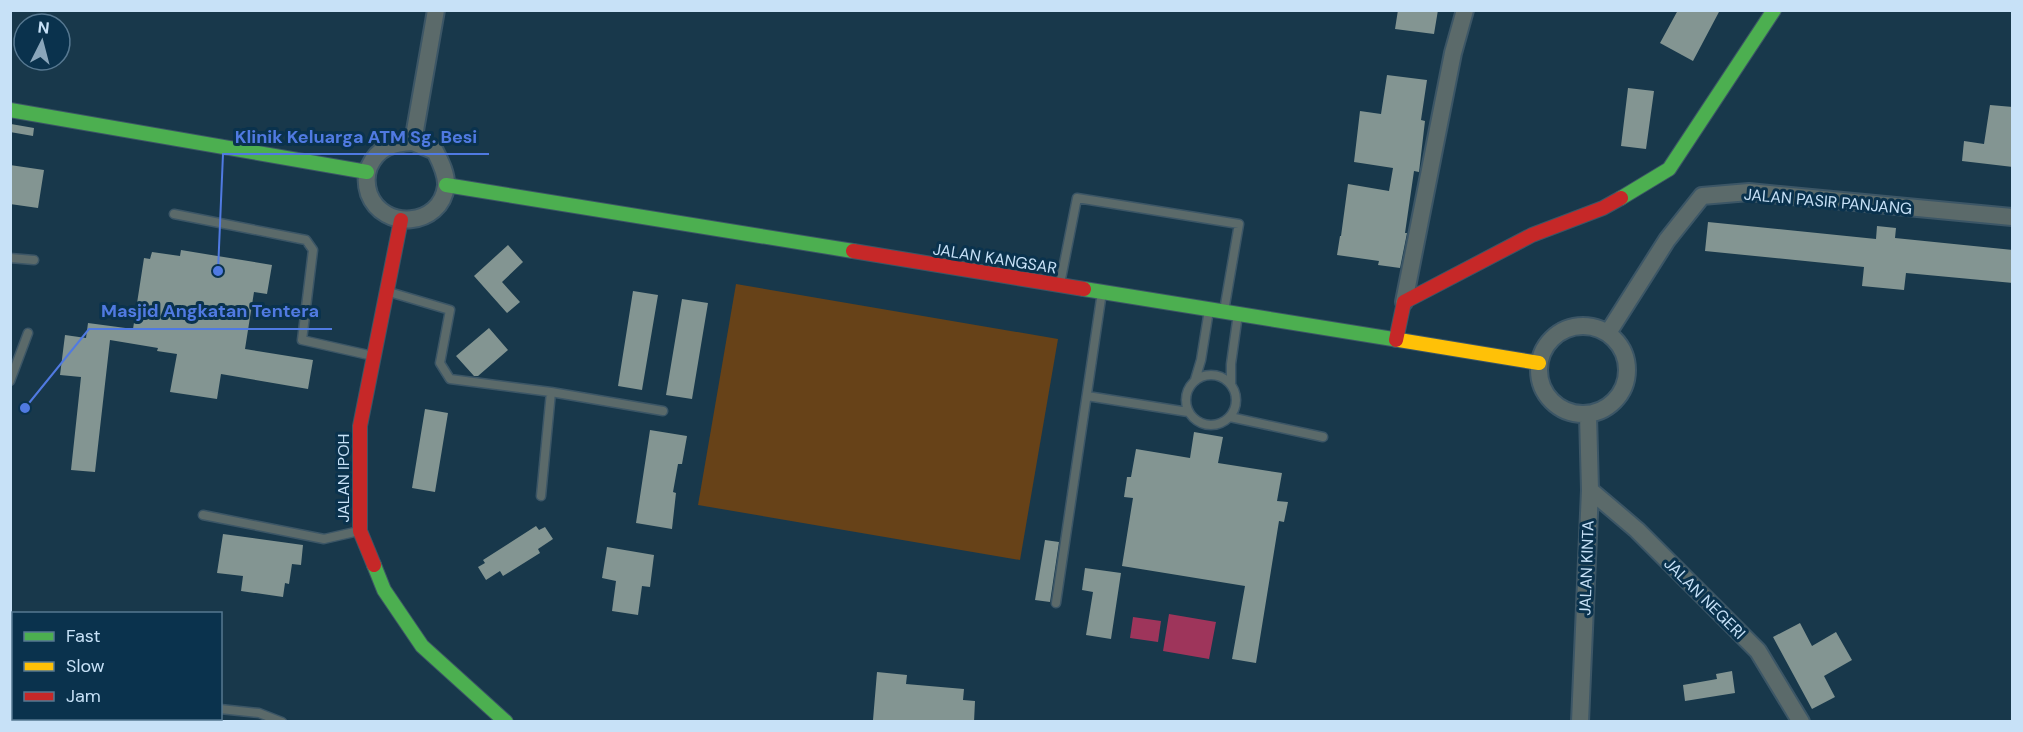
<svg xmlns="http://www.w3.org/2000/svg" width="2023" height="732" viewBox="0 0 2023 732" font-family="'DM Sans',sans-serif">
	<rect width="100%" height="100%" fill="#18384b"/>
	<path fill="#674218" d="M 736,284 L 1058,339 L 1020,560 L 698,505 Z"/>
	<path fill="#9e355b" d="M 1169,614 L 1216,622 L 1209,659 L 1163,651 Z
		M 1133,617 L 1161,621 L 1158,642 L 1130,638 Z"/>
	<path fill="#839592" d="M 1398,10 L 1438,10 L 1434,34 L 1395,29 Z
		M 1678,10 L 1720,10 L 1693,61 L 1660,43 Z
		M 1387,75 L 1427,80 L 1421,120 L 1425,121 L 1419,172 L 1414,171 L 1405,233 L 1407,233 L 1400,268 L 1378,265 L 1379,261 L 1337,255 L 1340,236 L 1341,236 L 1348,184 L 1389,191 L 1393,168 L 1354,162 L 1360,111 L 1381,114 Z
		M 1628,88 L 1654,91 L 1646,149 L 1621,146 Z
		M 1990,105 L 2013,107 L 2013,167 L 1962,161 L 1964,141 L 1984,144 Z
		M 11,124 L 34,128 L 33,136 L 10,132 Z
		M 10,165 L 44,170 L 38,208 L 10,204 Z
		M 1708,222 L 1876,239 L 1877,226 L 1896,228 L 1895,238 L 2013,250 L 2013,283 L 1906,273 L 1904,290 L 1862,286 L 1864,267 L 1705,251 Z
		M 508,245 L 523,262 L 502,282 L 520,302 L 507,313 L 474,276 Z
		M 181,250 L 272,265 L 267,294 L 254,292 L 245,349 L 313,360 L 308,389 L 221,374 L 217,399 L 170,392 L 177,354 L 157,351 L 158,348 L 110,340 L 95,472 L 71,470 L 81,377 L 60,375 L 65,335 L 86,338 L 88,323 L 133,329 L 144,258 L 150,259 L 152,252 L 180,256 Z
		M 633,291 L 658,295 L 642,390 L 618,386 Z
		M 682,299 L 708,303 L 692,399 L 666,395 Z
		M 489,328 L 508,350 L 478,376 L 474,376 L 456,356 Z
		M 425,409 L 448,413 L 435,492 L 412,488 Z
		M 650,430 L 687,436 L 682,464 L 678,464 L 673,492 L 676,493 L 672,529 L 636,523 Z
		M 1194,432 L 1223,437 L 1218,463 L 1282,473 L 1277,501 L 1288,502 L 1284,522 L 1279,521 L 1256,663 L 1232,659 L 1245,586 L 1122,566 L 1133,498 L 1124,497 L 1127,477 L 1131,477 L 1136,449 L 1190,458 Z
		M 536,526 L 539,530 L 545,527 L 553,539 L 538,549 L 540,553 L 503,576 L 500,571 L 486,580 L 478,567 L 485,563 L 483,560 Z
		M 223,534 L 303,545 L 301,565 L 292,564 L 289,584 L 285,583 L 283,597 L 241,591 L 243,576 L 217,573 Z
		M 1045,540 L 1059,542 L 1050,602 L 1035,600 Z
		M 607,547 L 654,555 L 650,587 L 642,586 L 638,615 L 612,611 L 616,581 L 602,578 Z
		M 1085,568 L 1121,573 L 1111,639 L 1086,635 L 1093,592 L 1082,590 Z
		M 1800,623 L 1812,646 L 1836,632 L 1852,660 L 1824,676 L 1835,697 L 1812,709 L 1773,637 Z
		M 1732,671 L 1735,693 L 1685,701 L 1683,685 L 1717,679 L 1716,674 Z
		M 877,672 L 907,675 L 906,684 L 964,689 L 963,700 L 975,701 L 974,722 L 873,720 Z"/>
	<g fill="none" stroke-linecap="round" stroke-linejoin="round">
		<defs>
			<path id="lane" d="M 174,214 L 306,240 L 313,250 L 302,340 L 373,356
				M 10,258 L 34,260
				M 1060,284 L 1077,198 L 1239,224 L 1224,311
				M 389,292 L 450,310 L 440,363 L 450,379 L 551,392 L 663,411
				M1186 400a25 25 0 1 1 50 0a25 25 0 1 1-50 0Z
				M 1195,380 L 1201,360 L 1209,310
				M 10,381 L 28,333
				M 1231,383 L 1231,364 L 1238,314
				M 1087,396 L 1188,412
				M 1230,417 L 1323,437
				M 541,496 L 551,392
				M 203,515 L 324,539 L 359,531
				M 1056,603 L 1102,292
				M 220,709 L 259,713 L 282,722
				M 50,722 L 52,718"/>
			<path id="street" d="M 413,142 L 435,151 C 440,161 447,174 446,186 C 441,227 383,231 369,194 C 366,185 366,175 369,167 C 378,147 393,143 413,142 Z
				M 413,142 L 436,10
				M 1404,302 L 1453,53 L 1465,10
				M1539 370a44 44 0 1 1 88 0a44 44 0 1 1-88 0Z
				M 1608,333 L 1667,240 L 1702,196 L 1749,192 L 2012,217
				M 1590,490 L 1637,530 L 1758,651 L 1801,722
				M 1580,722 L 1590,490 L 1588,415"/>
			<path id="fast" d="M 10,110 L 367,172
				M 446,185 L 853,251
				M 1621,198 L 1669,169 L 1774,10
				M 1084,289 L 1399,340
				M 374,565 L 384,590 L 422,646 L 506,722"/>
			<path id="slow" d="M 1399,340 L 1539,363"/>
			<path id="jam" d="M 853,251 L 1084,289
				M 1396,340 L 1404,302 L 1532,235 L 1603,208 L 1621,198
				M 374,565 L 360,531 L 360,426 L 401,220"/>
		</defs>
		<use href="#lane" stroke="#3c5666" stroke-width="11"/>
		<use href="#street" stroke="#3c5666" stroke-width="20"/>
		<use href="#fast" stroke="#3c5666" stroke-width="16"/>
		<use href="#slow" stroke="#3c5666" stroke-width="16"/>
		<use href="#jam" stroke="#3c5666" stroke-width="16"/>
		<use href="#lane" stroke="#5b6a6a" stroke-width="8"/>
		<use href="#street" stroke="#5b6a6a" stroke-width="16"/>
		<use href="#fast" stroke="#4caf50" stroke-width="14"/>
		<use href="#slow" stroke="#ffc107" stroke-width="14"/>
		<use href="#jam" stroke="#c62828" stroke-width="14"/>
	</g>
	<g text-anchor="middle" stroke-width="6" stroke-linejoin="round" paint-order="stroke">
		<g font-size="16" fill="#c7e1f7" stroke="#0a324d">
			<text transform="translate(1828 201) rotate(5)" y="6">JALAN PASIR PANJANG</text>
			<text transform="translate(995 258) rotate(9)" y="6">JALAN KANGSAR</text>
			<text transform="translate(343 478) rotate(-90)" y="6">JALAN IPOH</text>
			<text transform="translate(1586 568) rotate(-88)" y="6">JALAN KINTA</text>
			<text transform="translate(1705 598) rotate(45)" y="6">JALAN NEGERI</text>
		</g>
	</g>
	<path fill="none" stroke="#507ae1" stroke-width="2" d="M218 271L223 154H489M25 408L89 329H332"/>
	<g fill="#507ae1" stroke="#0a324d" stroke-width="2">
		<circle cx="218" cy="271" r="6"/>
		<circle cx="25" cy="408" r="6"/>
	</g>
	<g font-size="18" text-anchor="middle" font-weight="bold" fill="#507ae1" stroke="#0a324d" stroke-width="6" stroke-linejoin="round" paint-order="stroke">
		<text x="356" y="143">Klinik Keluarga ATM Sg. Besi</text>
		<text x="210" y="317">Masjid Angkatan Tentera</text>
	</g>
	<rect width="2023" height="732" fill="none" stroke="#c7e1f7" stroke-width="24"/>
	<rect x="12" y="612" width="210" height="108" fill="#0a324d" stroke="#567891" stroke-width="1.5"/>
	<rect x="24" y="632" width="30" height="9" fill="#4caf50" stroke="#567891" stroke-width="1.5"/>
	<text x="66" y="642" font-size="18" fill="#c7e1f7">Fast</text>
	<rect x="24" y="662" width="30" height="9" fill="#ffc107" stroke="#567891" stroke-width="1.5"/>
	<text x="66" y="672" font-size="18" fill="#c7e1f7">Slow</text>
	<rect x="24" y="692" width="30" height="9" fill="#c62828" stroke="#567891" stroke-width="1.5"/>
	<text x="66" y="702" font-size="18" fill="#c7e1f7">Jam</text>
	<g transform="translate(42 42) rotate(6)"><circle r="28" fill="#0a324d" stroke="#567891" stroke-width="1.5"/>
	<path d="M0-4.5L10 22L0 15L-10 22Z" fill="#8aa6bb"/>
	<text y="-9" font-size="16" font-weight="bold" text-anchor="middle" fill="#c7e1f7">N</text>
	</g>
</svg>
